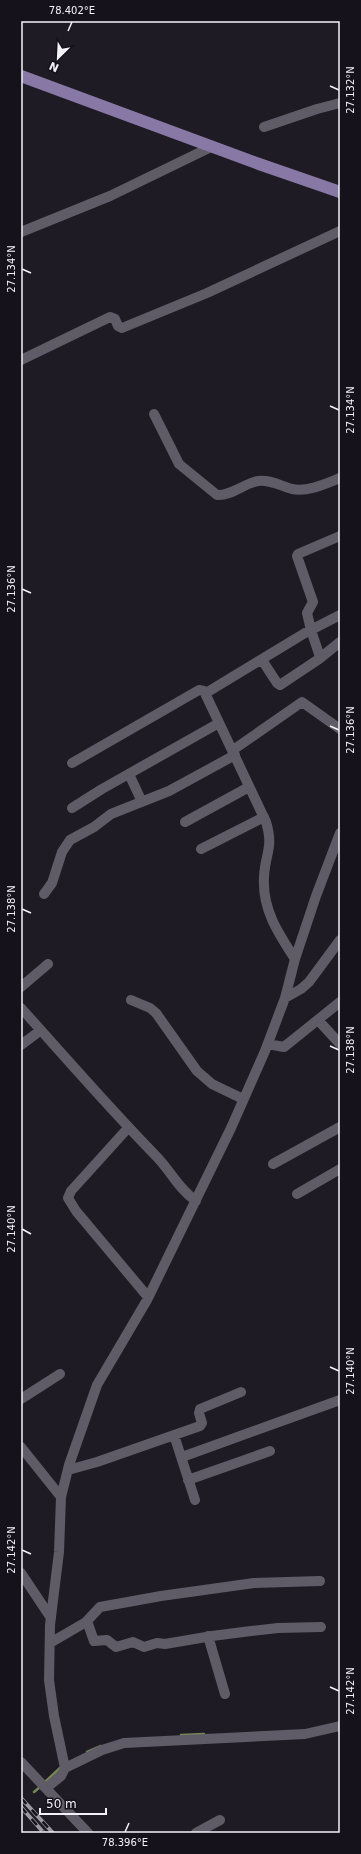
<svg xmlns="http://www.w3.org/2000/svg" width="361" height="1854" viewBox="0 0 361 1854" font-family="'DejaVu Sans',sans-serif">
	<rect width="100%" height="100%" fill="#1e1b24"/>
	<g fill="none" stroke-linecap="round" stroke-linejoin="round">
		<path stroke="#758755" stroke-width="2.5" d="M 181,1735 L 204,1734
			M 87,1752 L 101,1746
			M 46,1781 L 60,1768
			M 34,1792 L 40,1787"/>
		<path stroke="#605c67" stroke-width="10" d="M 264,127 L 317,109 L 340,103
			M 21,232 L 110,196 L 211,147
			M 21,360 L 110,317 L 115,319 L 118,326 L 122,328 L 207,293 L 340,231
			M 154,414 L 179,464 L 217,495 C 231,496 245,483 258,481 C 269,479 281,486 292,489 C 308,492 325,484 340,478
			M 320,657 L 311,630 L 307,613 L 313,602 L 297,556 L 298,554 L 340,536
			M 262,660 L 277,683 L 280,685 L 319,659 L 340,642
			M 206,693 L 305,633 L 340,615
			M 233,750 L 302,702 L 340,729
			M 72,763 L 199,690 L 204,691 L 266,822 C 274,848 265,853 264,877 C 262,909 278,933 295,959
			M 129,774 L 142,802
			M 72,808 L 102,789 L 219,723
			M 185,822 L 249,787
			M 201,849 L 264,817
			M 44,894 L 52,883 L 62,852 L 70,840 L 94,827 L 111,814 L 169,791 L 235,755
			M 21,987 L 48,964
			M 285,998 L 301,989 L 309,982 L 340,940
			M 131,1000 L 150,1008 L 156,1013 L 197,1071 L 212,1084 L 243,1099
			M 21,1008 C 66,1058 110,1109 157,1157 C 172,1173 178,1188 196,1201
			M 318,1020 L 340,1044
			M 268,1044 L 284,1047 L 340,1002
			M 21,1045 L 41,1030
			M 128,1128 L 71,1191 L 68,1198 L 76,1211 L 148,1297
			M 273,1164 L 340,1127
			M 297,1194 L 340,1169
			M 21,1399 L 60,1374
			M 174,1435 L 195,1500
			M 21,1447 L 61,1497
			M 182,1457 L 340,1400
			M 68,1470 L 97,1462 L 200,1426 L 202,1423 L 199,1413 L 200,1409 L 241,1392
			M 188,1480 L 270,1451
			M 21,1573 L 51,1618
			M 87,1621 L 94,1641 L 107,1640 L 116,1647 L 133,1642 L 144,1647 L 157,1643 L 165,1644 L 212,1636 L 251,1631 L 278,1628 L 321,1627
			M 208,1636 L 225,1694
			M 50,1643 L 86,1622 L 100,1607 L 161,1596 L 254,1583 L 320,1581
			M 21,1762 L 88,1833
			M 65,1768 L 102,1750 L 124,1743 L 305,1734 L 340,1726
			M 46,1788 L 61,1776 L 65,1768 L 54,1716 L 49,1680 L 50,1625 L 59,1552 L 61,1497 L 69,1465 L 97,1385 L 147,1300 L 231,1128 L 265,1051 L 285,998 L 295,959 L 316,896 L 340,833
			M 196,1833 L 220,1820"/>
		<path stroke="#8878a5" stroke-width="12" d="M 21,76 L 259,164 L 340,192"/>
		<defs>
			<path id="rail" d="M 21,1798 L 53,1833
				M 21,1807 L 44,1833"/>
		</defs>
		<use href="#rail" stroke="#9c9aa1" stroke-width="4"/>
		<use href="#rail" stroke="#15121b" stroke-width="2.5" stroke-dasharray="8" stroke-linecap="butt"/>
	</g>
	<path fill="none" stroke="#f5f3fa" stroke-width="1.5" d="M 68,31 L 72,22M 330,86 L 339,90M 22,269 L 31,273M 330,406 L 339,410M 22,589 L 31,593M 330,726 L 339,730M 22,909 L 31,913M 330,1046 L 339,1050M 22,1229 L 31,1234M 330,1367 L 339,1371M 22,1550 L 31,1554M 330,1687 L 339,1691M 125,1832 L 129,1823"/>
	<rect width="361" height="1854" fill="none" stroke="#15121b" stroke-width="44"/>
	<g transform="translate(58 58) rotate(204)" stroke="#15121b" stroke-width="3" paint-order="stroke">
	<path d="M0-3L7 15L0 10L-7 15Z" fill="#f5f3fa"/>
	<text y="-6" font-size="11" font-weight="bold" text-anchor="middle" fill="#f5f3fa">N</text>
	</g>
	<path d="M40 1808v6h66v-6" fill="none" stroke="#f5f3fa" stroke-width="2"/>
	<text x="46" y="1808" font-size="12" fill="#f5f3fa" stroke="#15121b" stroke-width="3" paint-order="stroke">50 m</text>
	<rect x="22" y="22" width="317" height="1810" fill="none" stroke="#f5f3fa" stroke-width="1.5"/>
	<g font-size="10" text-anchor="middle" fill="#f5f3fa">
		<text x="72" y="14">78.402°E</text>
		<text transform="translate(350 90) rotate(-90)" y="4">27.132°N</text>
		<text transform="translate(11 269) rotate(-90)" y="4">27.134°N</text>
		<text transform="translate(350 410) rotate(-90)" y="4">27.134°N</text>
		<text transform="translate(11 589) rotate(-90)" y="4">27.136°N</text>
		<text transform="translate(350 730) rotate(-90)" y="4">27.136°N</text>
		<text transform="translate(11 909) rotate(-90)" y="4">27.138°N</text>
		<text transform="translate(350 1050) rotate(-90)" y="4">27.138°N</text>
		<text transform="translate(11 1229) rotate(-90)" y="4">27.140°N</text>
		<text transform="translate(350 1371) rotate(-90)" y="4">27.140°N</text>
		<text transform="translate(11 1550) rotate(-90)" y="4">27.142°N</text>
		<text transform="translate(350 1691) rotate(-90)" y="4">27.142°N</text>
		<text x="125" y="1846">78.396°E</text>
	</g>
</svg>
